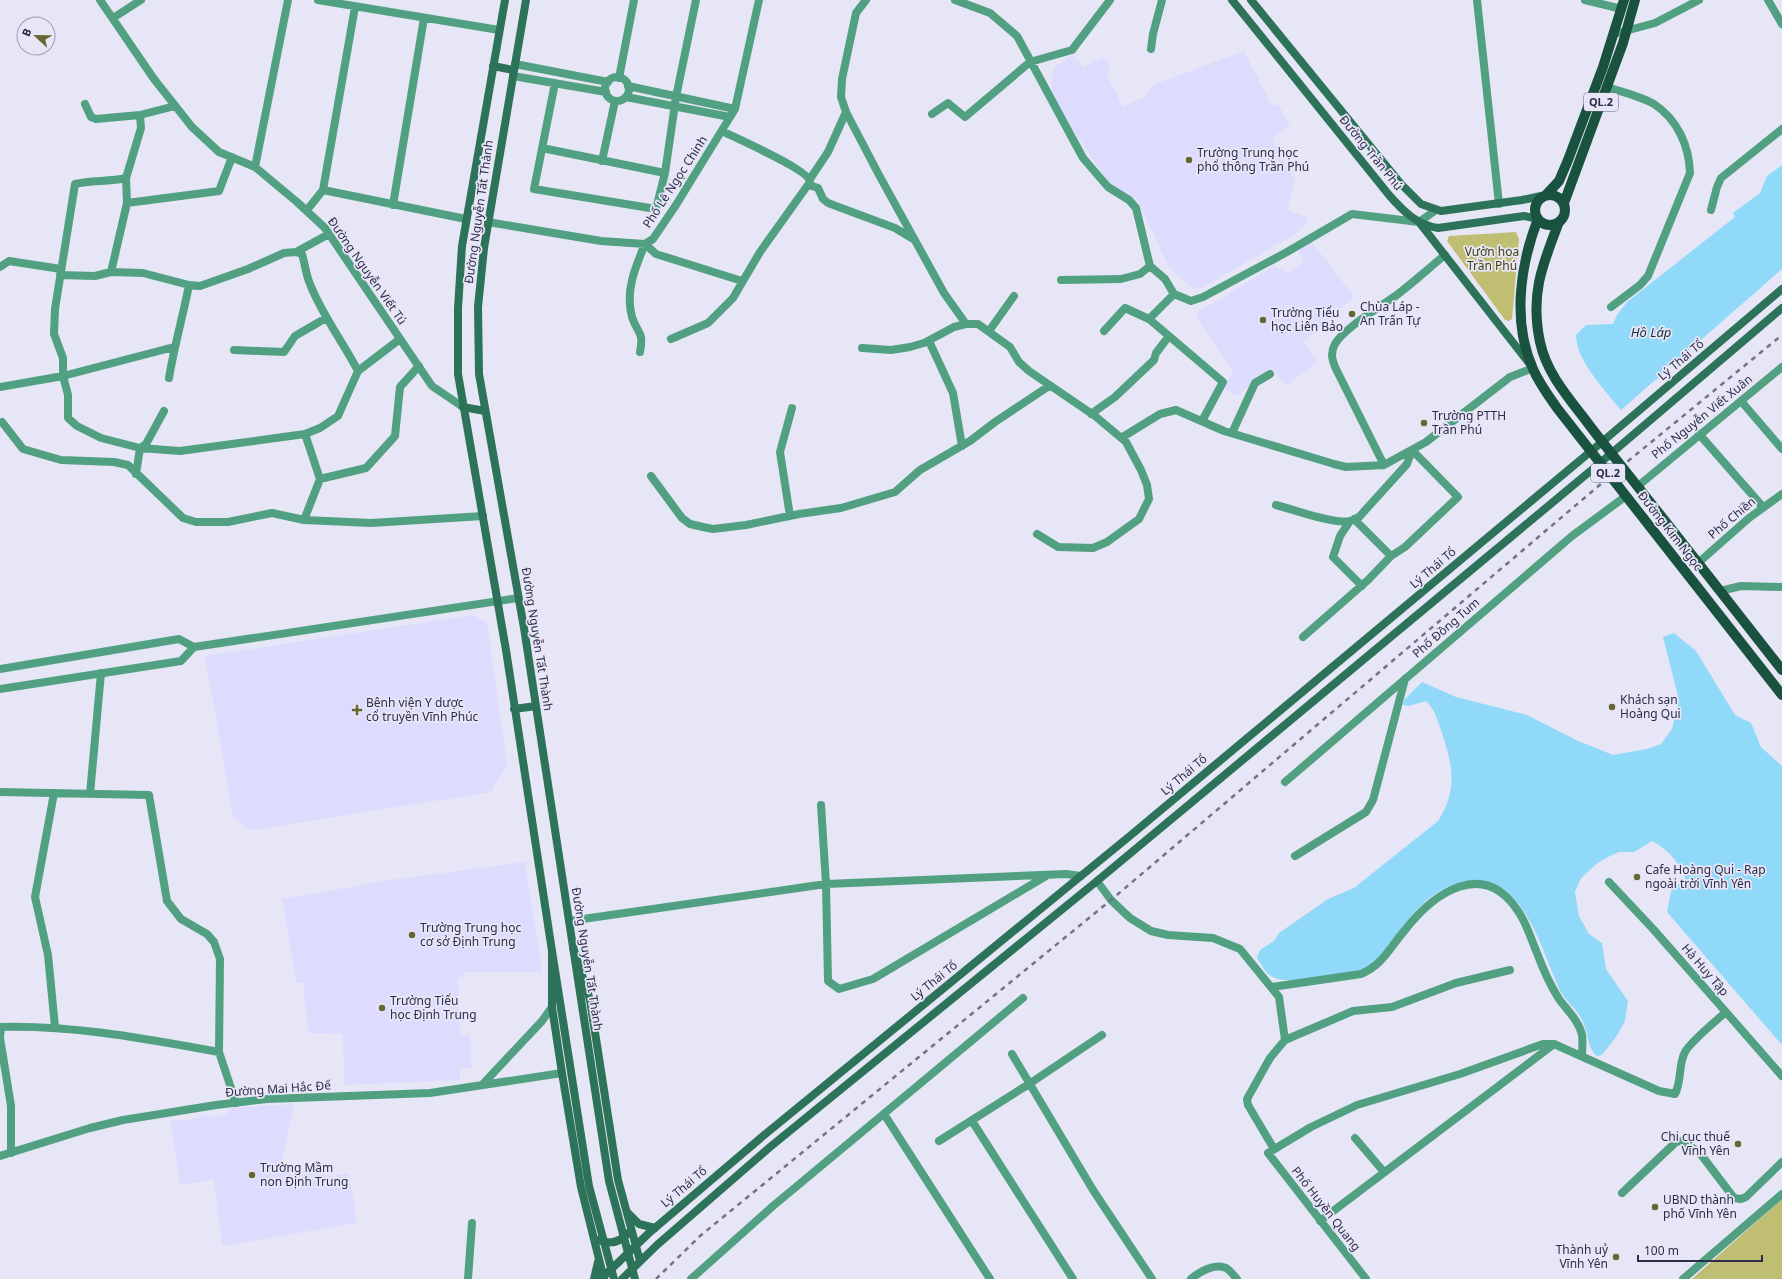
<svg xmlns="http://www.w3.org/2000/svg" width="1782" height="1279" viewBox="0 0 1782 1279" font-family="'Noto Sans',sans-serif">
	<rect width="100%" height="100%" fill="#e7e6f6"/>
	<path fill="#dddcff" d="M 1244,51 L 1272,106 L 1278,104 L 1290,125 L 1272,138 L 1295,181 L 1287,210 L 1308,218 L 1305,225 L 1295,234 L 1202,288 L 1192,288 L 1169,267 L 1138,201 L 1110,184 L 1074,131 L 1052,94 L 1051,77 L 1055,67 L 1073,55 L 1084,68 L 1103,57 L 1110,65 L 1108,77 L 1123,107 L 1147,95 L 1153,85 Z
		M 1312,242 L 1354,297 L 1303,342 L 1318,362 L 1286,386 L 1271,368 L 1237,396 L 1223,388 L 1233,371 L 1195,314 L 1274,266 L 1288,273 L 1304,261 L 1298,251 Z
		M 473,615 L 487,623 L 507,764 L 491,792 L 252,830 L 233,817 L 205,656 Z
		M 525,862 L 542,972 L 465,972 L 465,977 L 458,977 L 460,1035 L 470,1035 L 471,1068 L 460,1068 L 460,1080 L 344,1085 L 343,1034 L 308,1033 L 303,983 L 296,983 L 282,899 L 390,880 Z
		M 294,1104 L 281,1167 L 332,1176 L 349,1173 L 357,1223 L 222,1246 L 214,1180 L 180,1185 L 170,1120 L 187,1120 L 208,1115 L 213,1118 L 226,1115 L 232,1108 Z"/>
	<path fill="#c0be73" d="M 1516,232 L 1519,239 L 1512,319 L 1509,321 L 1505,320 L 1447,241 L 1449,236 Z
		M 1782,1199 L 1782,1279 L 1692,1279 Z"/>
	<path fill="#90d9f8" d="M 1782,165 L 1782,269 L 1621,410 C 1606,391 1576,361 1576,335 L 1586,325 L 1613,324 L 1617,315 L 1627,302 L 1735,217 L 1733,213 L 1760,193 L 1767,176 Z
		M 1674,633 L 1696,651 L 1735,715 L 1751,723 L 1761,747 L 1782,766 L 1782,1045 L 1667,912 L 1672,887 L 1686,881 C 1680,863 1669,850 1652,841 L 1634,852 L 1619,852 L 1608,857 L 1599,862 L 1581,878 L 1575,892 L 1579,916 L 1589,934 L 1602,943 L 1606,969 L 1628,1001 L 1625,1021 L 1616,1037 L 1602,1055 L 1597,1056 C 1587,1048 1588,1030 1581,1018 C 1576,1008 1566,1002 1561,992 C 1545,960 1530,898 1494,884 C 1486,881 1475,881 1467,882 C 1430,886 1410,918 1389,944 C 1385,950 1380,959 1375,964 C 1361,974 1290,985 1275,978 C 1266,975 1262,965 1257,958 L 1260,950 L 1274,941 L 1279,933 L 1328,899 L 1354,888 L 1438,821 C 1458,789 1453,767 1442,733 C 1438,722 1435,709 1426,701 L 1409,706 L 1403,705 L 1404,700 L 1422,682 L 1456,697 L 1527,715 L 1576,740 L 1613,755 L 1647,749 L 1661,744 L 1672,729 L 1679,700 L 1663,637 Z"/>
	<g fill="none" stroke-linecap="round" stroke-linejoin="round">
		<path stroke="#52a082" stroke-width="8" d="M 100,0 L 154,79 L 192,127 L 219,152 L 255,167 L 297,202 L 325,228 L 432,386 L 463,407
			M 318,0 L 499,30
			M 866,0 L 856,13 L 842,79 L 841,97 L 846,112 L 879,175 L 944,293 L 966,324
			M 955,0 L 990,13 L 1017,36 L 1083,158 L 1108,187 L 1129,200 L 1136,208 L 1150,266 L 1165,279 L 1174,294 L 1191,301 L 1203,297 L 1287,252 L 1352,214 L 1419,222 L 1436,210
			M 1477,0 L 1499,204
			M 1585,0 L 1622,9
			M 1768,0 L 1782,24
			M 113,18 L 141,0
			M 1151,49 L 1153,34 L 1162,0
			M 515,64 L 608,82
			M 513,76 L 606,92
			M605 89a12 12 0 1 1 24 0a12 12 0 1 1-24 0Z
			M 619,78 L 634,0
			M 555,83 L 534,189 L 656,209 L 665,173 L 676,97 L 696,0
			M 628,86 L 735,109
			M 1607,87 C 1622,92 1640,96 1654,104 C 1678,120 1689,146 1690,173 L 1648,276 L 1640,285 L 1611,307
			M 626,97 L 730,117
			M 85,104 L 91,117 L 96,119 L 140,115 L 175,106
			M 932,114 L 948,103 L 965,117 L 1030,62 L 1072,50 L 1110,0
			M 140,115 L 141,128 L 126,178 C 109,182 92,180 75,184 L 55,309 L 54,334 L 63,358 L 63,376 L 68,395 L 68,418 L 77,426 L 101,438 L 140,448 L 180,451 L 305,434 L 320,428 L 338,416 L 358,371 L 400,339
			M 542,148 L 665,173
			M 602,161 L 615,101
			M 255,167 L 288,0
			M 810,179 L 828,152 L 846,112
			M 809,185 L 818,188 L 823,199 L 828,203 L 895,228 L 915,240
			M 323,190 L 466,219
			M 127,203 L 219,191 L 232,157
			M 393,205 L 424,18
			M 307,210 L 323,190 L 355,7
			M 1711,210 L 1717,187 L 1721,178 L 1782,129
			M 488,222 L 601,241 L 645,244 L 653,239 L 676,205 L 735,109 L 759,0
			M 296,252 L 329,234
			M 0,267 L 9,261 L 61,269
			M 111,272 L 127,203 L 126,178
			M 60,275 L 95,276 L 111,272 L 143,273 L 189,285 L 200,286 L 248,269 L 284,253 L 296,252 L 302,254 C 305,264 306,275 310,284 C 322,315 343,342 358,371
			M 1061,280 L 1121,279 L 1140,274 L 1150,266
			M 989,331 L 1014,296
			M 1104,331 L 1125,308 L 1149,319
			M 1169,336 L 1223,382 L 1202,421
			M 671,339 L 708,323 L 733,298 L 760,252 L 810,182 C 810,170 735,138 722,131
			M 929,341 L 953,393 L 962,446
			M 862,348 L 891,350 L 910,347 L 924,343 L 954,327 L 966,324 L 978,324 L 1010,347 L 1019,362 L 1029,371 L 1095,416 L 1126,442 L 1141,470 L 1147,485 L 1149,499 L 1139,519 L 1107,542 L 1093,548 L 1058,547 L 1037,534
			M 234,350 L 284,352 L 295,336 L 326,318
			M 640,352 C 644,331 638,335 632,317 C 625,291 635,268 645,244 L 656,254 L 742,281
			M 169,378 C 174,347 183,316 189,285
			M 0,387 L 63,376 L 174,347
			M 1741,401 L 1782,449
			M 1091,414 L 1115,397 L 1154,360 L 1156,353 L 1169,336 L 1149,319 L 1174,294
			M 2,422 L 23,449 L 61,460 L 114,462 L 128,465 L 183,518 L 196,522 L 228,522 L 272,513 L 304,520 L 320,479 L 305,434
			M 1232,433 L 1255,383 L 1270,374
			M 1699,434 L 1763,507
			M 1121,438 L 1160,414 L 1176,410 L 1224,431 L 1334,464 L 1346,467 L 1384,465 L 1426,442 L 1510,377 L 1533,368
			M 1384,465 L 1336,369 C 1332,360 1330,353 1335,344 C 1344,328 1382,306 1398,294 C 1414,282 1429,268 1445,255
			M 136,474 L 140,448 L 146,444 L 164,411
			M 651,476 L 682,518 L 690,524 L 703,527 L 713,529 L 746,525 L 799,514 L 841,508 L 895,492 L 920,470 L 970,441 L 995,422 L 1049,386
			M 320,479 L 366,468 L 395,436 L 400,387 L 419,366
			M 1276,505 C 1292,509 1335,525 1350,521 C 1353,521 1356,518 1359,517 L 1407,464 L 1412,450 L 1458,497 L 1405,547 L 1391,556 L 1354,519
			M 790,516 L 780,452 L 792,408
			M 304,520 L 371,523 L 483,516
			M 1350,521 L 1340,536 L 1333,557 L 1362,586
			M 1698,563 L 1749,518 L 1782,494
			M 1303,637 L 1368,580 L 1391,556
			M 1285,782 L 1572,536 L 1626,496
			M 0,792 L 149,795 L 167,901 L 181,919 L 207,934 L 214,942 L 220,959 L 219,1052 L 236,1103
			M 54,793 L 35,897 L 48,955 L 55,1027
			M 90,794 L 101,673
			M 821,805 L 826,884 L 828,981 L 839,989 L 873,979 L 1046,876
			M 1295,856 L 1366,812 L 1373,800 L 1405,679
			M 1097,881 L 1111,900 L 1130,918 L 1151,931 L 1168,935 L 1213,938 L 1240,949 L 1279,997 L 1285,1040
			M 1609,882 L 1654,930 L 1782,1076
			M 569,921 L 826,884 L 1066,874 L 1081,876
			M 1272,987 L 1361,974 C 1383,965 1390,947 1405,930 C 1434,893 1483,858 1518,911 C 1527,924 1531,939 1537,953 C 1543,969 1550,985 1559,999 C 1567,1010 1579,1021 1582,1035 C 1583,1042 1582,1049 1582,1056
			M 0,1027 C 75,1025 146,1039 219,1052
			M 1,1027 L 0,1038 L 11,1106 L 11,1153
			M 1012,1054 L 1093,1190 L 1152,1279
			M 884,1114 L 990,1279
			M 972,1121 L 1073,1279
			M 1355,1138 L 1384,1172
			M 939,1141 L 1029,1084 L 1102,1035
			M 1274,1149 L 1248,1105 L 1247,1099 L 1270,1058 L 1285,1040 L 1353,1011 L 1392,1007 L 1456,983 L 1510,970
			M 1622,1193 L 1676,1142 L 1682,1141 L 1699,1152 L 1734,1198 L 1741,1199 L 1746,1197 L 1782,1162
			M 1320,1221 L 1554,1044
			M 468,1279 L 472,1223
			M 691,1279 L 773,1206 L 1023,998
			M 1191,1279 C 1199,1272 1214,1263 1226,1268 C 1230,1270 1234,1276 1237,1279
			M 1366,1279 L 1268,1153 L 1311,1127 L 1357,1105 L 1460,1074 L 1543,1044 L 1554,1044 L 1659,1091 L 1675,1094 C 1682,1081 1678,1065 1685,1052 C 1691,1041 1716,1021 1726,1012"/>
		<path stroke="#52a082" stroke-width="8" d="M 1614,34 L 1655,23 L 1699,0
			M 1638,486 L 1782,367
			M 1720,591 L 1741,586 L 1782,587
			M 0,669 L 179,639 L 194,647 L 518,598
			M 0,689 L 181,661 L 194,647
			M 482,1085 L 542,1021 L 552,1007
			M 0,1156 L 90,1128 L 123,1120 L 216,1105 L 267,1099 L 430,1093 L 562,1073
			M 1683,1279 L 1782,1194"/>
		<path stroke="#2c7359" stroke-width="8" d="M 505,0 L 462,246 L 458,308 L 458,374 L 506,650 L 552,951 L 552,1007 L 562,1073 L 581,1187 L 604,1279
			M 526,0 L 484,248 L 478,307 L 479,374 L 524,628 L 573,947 L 590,1000 L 618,1180 L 640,1261
			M 1232,0 L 1389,195 C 1403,211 1417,225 1438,228 L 1524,216 L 1538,219
			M 1251,0 L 1401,184 L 1421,204 L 1441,211 L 1522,200 L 1546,195
			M 493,66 L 513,70
			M 1419,222 L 1529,363
			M 463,407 L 485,411
			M 514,709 L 536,706
			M 627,1212 L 639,1224 L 655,1228
			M 599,1240 C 610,1245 620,1242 628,1233
			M 594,1279 L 598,1262
			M 601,1279 L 649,1233 L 763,1136 L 1131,835 L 1602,442 L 1782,289
			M 622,1279 L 657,1245 L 770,1147 L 1097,881 L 1600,463 L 1782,308"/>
		<path stroke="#19523e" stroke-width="10" d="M1535 210a15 15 0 1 1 30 0a15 15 0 1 1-30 0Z
			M 1546,195 L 1559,181 L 1568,160 L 1603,67 L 1624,0
			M 1564,203 L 1623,43 L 1635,0
			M 1538,219 C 1520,265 1512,322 1533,369 C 1539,383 1548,395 1557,408 L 1782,695
			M 1559,222 C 1542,266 1530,294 1540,342 C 1546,371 1566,395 1584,418 C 1601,441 1620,464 1638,487 C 1686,547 1734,609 1782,670"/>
		<path stroke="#74728b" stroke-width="2.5" stroke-dasharray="5 5" stroke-linecap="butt" d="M 656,1279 L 700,1236 L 1111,900 L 1622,466 L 1782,335"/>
		<path stroke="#2c7359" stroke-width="8" d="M 573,947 L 609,1181 L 635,1279
			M 552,951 L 589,1186 L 614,1279"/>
	</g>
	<g fill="#676532" stroke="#e7e6f6" stroke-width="1.5">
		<circle cx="1189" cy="160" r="4"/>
		<circle cx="1352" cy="314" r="4"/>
		<circle cx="1263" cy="320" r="4"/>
		<circle cx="1424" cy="423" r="4"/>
		<circle cx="1612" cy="707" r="4"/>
		<path d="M355 704h4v4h4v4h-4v4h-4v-4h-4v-4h4z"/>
		<circle cx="1637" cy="877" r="4"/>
		<circle cx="412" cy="935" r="4"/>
		<circle cx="382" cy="1008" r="4"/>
		<circle cx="1738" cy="1144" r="4"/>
		<circle cx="252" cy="1175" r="4"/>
		<circle cx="1655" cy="1207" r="4"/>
		<circle cx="1616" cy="1257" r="4"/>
	</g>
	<g text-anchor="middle" stroke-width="3.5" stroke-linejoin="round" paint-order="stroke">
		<g fill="#e7e6f6" stroke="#66647e" stroke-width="1">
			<rect x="1584" y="93" width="34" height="18" rx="3"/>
			<rect x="1591" y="464" width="34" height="18" rx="3"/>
		</g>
		<g font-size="11" font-weight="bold" fill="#2e2c4a">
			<text x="1601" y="106">QL.2</text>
			<text x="1608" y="477">QL.2</text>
		</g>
		<g font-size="12" fill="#2e2c4a" stroke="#e7e6f6" text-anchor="start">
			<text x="1197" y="157">Trường Trung học<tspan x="1197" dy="14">phổ thông Trần Phú</tspan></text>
			<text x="1360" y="311">Chùa Láp -<tspan x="1360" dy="14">An Trấn Tự</tspan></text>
			<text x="1271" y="317">Trường Tiểu<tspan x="1271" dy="14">học Liên Bảo</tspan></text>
			<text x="1432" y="420">Trường PTTH<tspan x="1432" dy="14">Trần Phú</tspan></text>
			<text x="1620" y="704">Khách sạn<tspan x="1620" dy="14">Hoàng Qui</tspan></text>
			<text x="366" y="707">Bệnh viện Y dược<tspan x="366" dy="14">cổ truyền Vĩnh Phúc</tspan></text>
			<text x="1645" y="874">Cafe Hoàng Qui - Rạp<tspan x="1645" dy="14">ngoài trời Vĩnh Yên</tspan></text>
			<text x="420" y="932">Trường Trung học<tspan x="420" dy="14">cơ sở Định Trung</tspan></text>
			<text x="390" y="1005">Trường Tiểu<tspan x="390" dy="14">học Định Trung</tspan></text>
			<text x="1730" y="1141" text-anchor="end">Chi cục thuế<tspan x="1730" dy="14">Vĩnh Yên</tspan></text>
			<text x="260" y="1172">Trường Mầm<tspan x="260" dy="14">non Định Trung</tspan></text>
			<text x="1663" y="1204">UBND thành<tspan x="1663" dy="14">phố Vĩnh Yên</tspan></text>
			<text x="1608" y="1254" text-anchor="end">Thành uỷ<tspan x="1608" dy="14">Vĩnh Yên</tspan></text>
		</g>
		<g font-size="12" fill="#2e2c4a" stroke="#e7e6f6">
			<text transform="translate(1371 153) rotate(51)" y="4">Đường Trần Phú</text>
			<text transform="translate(675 182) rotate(-57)" y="4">Phố Lê Ngọc Chinh</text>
			<text transform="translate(479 212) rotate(-82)" y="4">Đường Nguyễn Tất Thành</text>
			<text transform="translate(367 271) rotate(55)" y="4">Đường Nguyễn Viết Tú</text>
			<text transform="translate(1681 360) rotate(-40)" y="4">Lý Thái Tổ</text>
			<text transform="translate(1702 417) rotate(-39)" y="4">Phố Nguyễn Viết Xuân</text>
			<text transform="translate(1732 518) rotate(-40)" y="4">Phố Chiền</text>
			<text transform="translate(1670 531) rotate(52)" y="4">Đường Kim Ngọc</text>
			<text transform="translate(1433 568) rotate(-40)" y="4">Lý Thái Tổ</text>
			<text transform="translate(1446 628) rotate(-41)" y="4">Phố Đồng Tum</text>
			<text transform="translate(537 639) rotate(81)" y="4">Đường Nguyễn Tất Thành</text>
			<text transform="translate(1184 775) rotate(-40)" y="4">Lý Thái Tổ</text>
			<text transform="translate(587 959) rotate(81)" y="4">Đường Nguyễn Tất Thành</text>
			<text transform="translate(1705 970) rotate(49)" y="4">Hà Huy Tập</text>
			<text transform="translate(934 981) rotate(-39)" y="4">Lý Thái Tổ</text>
			<text transform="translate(278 1089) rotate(-4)" y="4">Đường Mai Hắc Đế</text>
			<text transform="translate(684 1187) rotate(-40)" y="4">Lý Thái Tổ</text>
			<text transform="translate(1326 1209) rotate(52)" y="4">Phố Huyền Quang</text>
		</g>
		<g font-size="12" fill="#413e0c" stroke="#e7e6f6">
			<text x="1492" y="256">Vườn hoa<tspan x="1492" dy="14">Trần Phú</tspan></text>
		</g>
		<g font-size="13" font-style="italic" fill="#172e37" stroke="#e7e6f6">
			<text x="1651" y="337">Hồ Láp</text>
		</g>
	</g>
	<g transform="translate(36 36) rotate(292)"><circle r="19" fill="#e7e6f6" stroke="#9d9cb1"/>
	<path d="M0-3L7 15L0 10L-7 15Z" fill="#676532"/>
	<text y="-6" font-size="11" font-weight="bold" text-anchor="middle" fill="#2e2c4a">B</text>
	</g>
	<path d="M1638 1255v6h124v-6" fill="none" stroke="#2e2c4a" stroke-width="2"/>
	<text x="1644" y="1255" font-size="12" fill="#2e2c4a" stroke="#e7e6f6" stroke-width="3" paint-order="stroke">100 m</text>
</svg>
